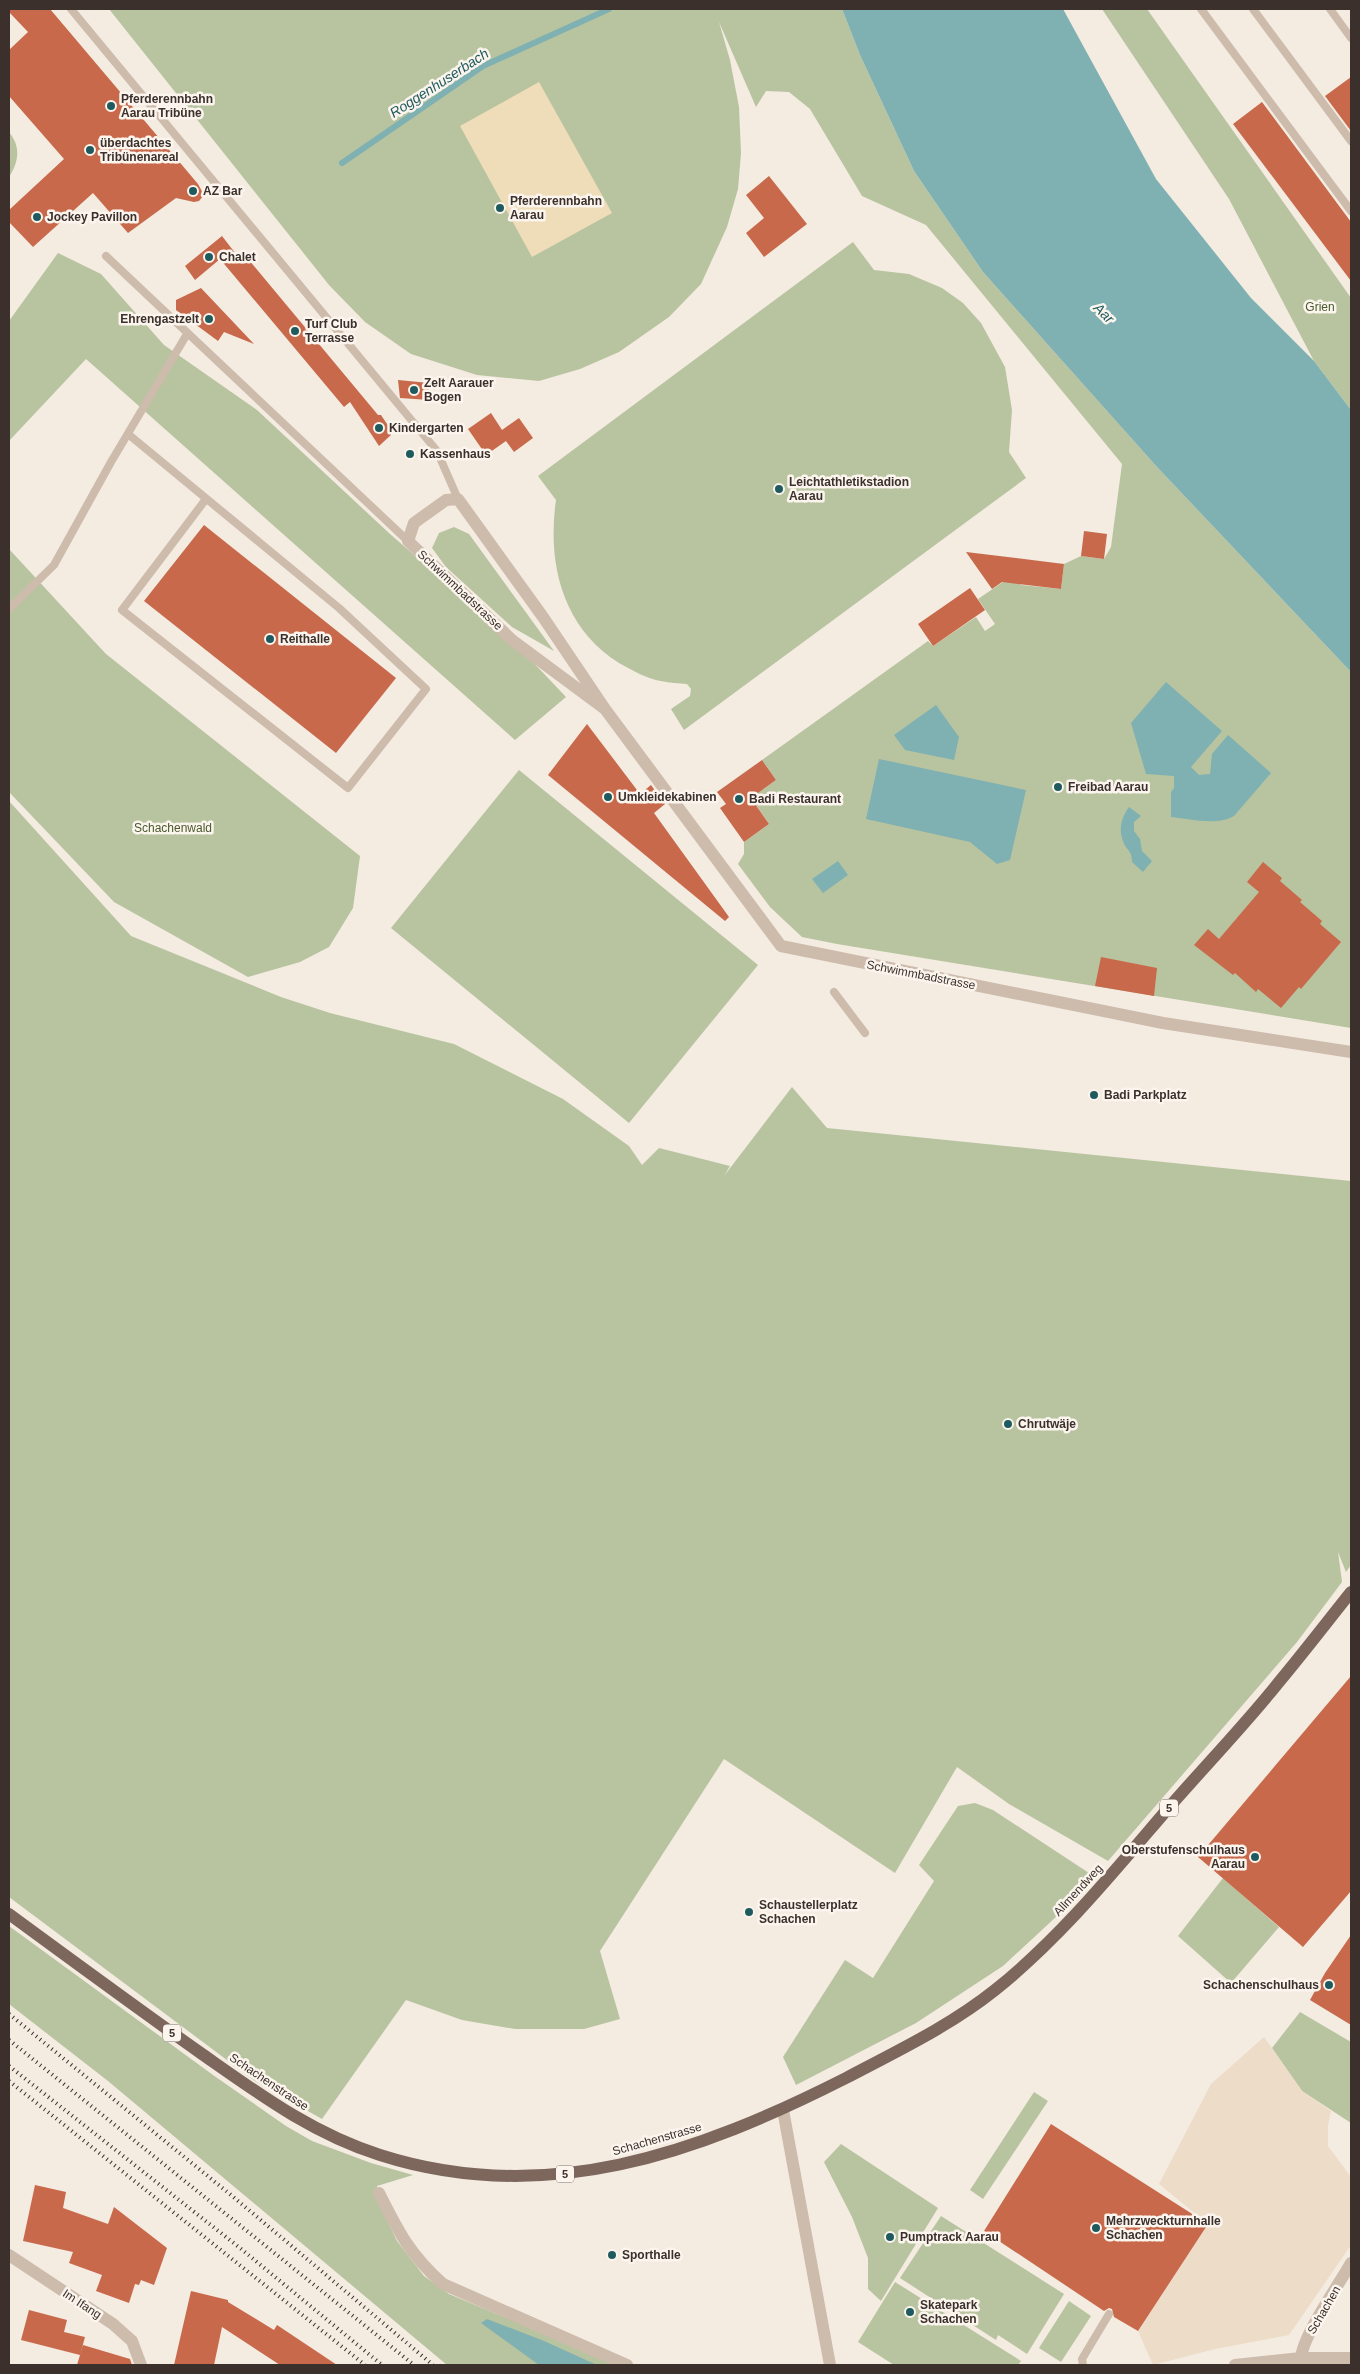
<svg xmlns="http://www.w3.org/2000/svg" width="1360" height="2374" viewBox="0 0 1360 2374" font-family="Helvetica,sans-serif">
	<rect width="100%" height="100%" fill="#f4ebe1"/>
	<path fill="#b8c4a0" d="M 109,9 L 842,9 L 860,55 L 914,171 L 983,272 L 1157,467 L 1351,672 L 1351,1028 L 837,944 L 802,937 L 770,907 L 738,864 L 744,854 L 744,842 L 769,824 L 755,803 L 755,795 L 776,780 L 762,760 L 928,641 L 933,646 L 976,617 L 985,631 L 995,624 L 978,599 L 1013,575 L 1021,585 L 1061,589 L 1064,564 L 1081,556 L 1104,559 L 1111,547 L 1122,464 L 926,225 L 862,196 L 810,109 L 789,92 L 766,91 L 756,107 L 719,22 L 730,60 L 739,107 L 741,153 L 738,189 L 727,227 L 701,284 L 669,317 L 619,352 L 580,369 L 539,381 L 477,375 L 411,354 L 365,322 L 329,285 Z
		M 1102,9 L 1147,9 L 1351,298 L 1351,410 L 1314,361 L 1229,199 Z
		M 9,132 C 21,147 19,161 9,177 Z
		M 853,242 L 874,270 L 909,274 L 942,288 L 963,303 L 981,323 L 1005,367 L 1012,410 L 1009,452 L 1026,478 L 684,730 L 671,709 L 690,696 L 691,689 L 687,684 C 679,683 670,683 661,681 C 647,679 632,670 619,663 C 562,627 547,563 556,500 L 538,476 Z
		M 58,253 L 101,274 L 164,345 L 257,410 L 390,534 L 512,640 L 566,697 L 515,740 L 86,359 L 9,441 L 9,321 Z
		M 454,527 L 469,534 L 554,651 L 512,627 L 446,567 L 432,548 L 439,533 Z
		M 9,549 L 106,654 L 360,856 L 353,908 L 329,947 L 300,962 L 248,977 L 114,902 L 9,792 Z
		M 519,770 L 758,965 L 629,1123 L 391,928 Z
		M 9,801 L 131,936 L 281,997 L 330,1013 L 454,1044 L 563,1099 L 629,1146 L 642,1165 L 659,1148 L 730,1166 L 724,1176 L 792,1087 L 827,1128 L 1351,1181 L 1351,1565 L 1346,1572 L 1338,1552 L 1342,1582 L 1297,1642 L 1108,1861 L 1009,1804 L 957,1767 L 895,1873 L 724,1759 L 600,1951 L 620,2019 L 584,2029 L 515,2029 L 462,2020 L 406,2000 L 322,2119 L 255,2081 L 9,1897 Z
		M 975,1803 L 993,1810 L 1092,1875 L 1057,1916 L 1003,1966 L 916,2023 L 796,2085 L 783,2057 L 845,1960 L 873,1978 L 934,1881 L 919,1865 L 958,1806 Z
		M 1223,1878 L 1279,1927 L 1231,1983 L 1178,1936 Z
		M 9,1926 L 213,2075 L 286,2126 L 312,2141 L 371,2163 L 413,2175 L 377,2186 L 378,2202 L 397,2241 L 424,2276 L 449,2294 L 588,2352 L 612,2365 L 447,2365 L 108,2081 L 9,2004 Z
		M 1300,2012 L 1351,2042 L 1351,2123 L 1302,2091 L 1272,2048 Z
		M 1034,2092 L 1048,2101 L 983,2199 L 970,2190 Z
		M 841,2144 L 938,2208 L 881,2301 L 868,2289 L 868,2258 L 852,2217 L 824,2162 Z
		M 941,2216 L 1064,2294 L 1027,2354 L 998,2335 L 996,2340 L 900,2278 Z
		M 895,2282 L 1021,2361 L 1018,2365 L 894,2365 L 858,2342 Z
		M 1069,2301 L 1091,2316 L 1061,2362 L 1039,2348 Z"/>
	<path fill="#efdcb8" d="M 539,82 L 612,213 L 532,257 L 460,126 Z"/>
	<path fill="#ecdcc8" d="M 1264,2037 L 1302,2091 L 1331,2111 L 1328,2125 L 1328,2146 L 1351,2177 L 1351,2245 L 1289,2335 L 1215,2349 L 1153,2365 L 1138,2331 L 1208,2224 L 1159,2184 L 1211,2084 Z"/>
	<path fill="#7fb0b2" d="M 842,9 L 1063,9 L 1156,179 L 1251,298 L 1314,361 L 1351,410 L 1351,672 L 1157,467 L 983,272 L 914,171 L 860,55 Z
		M 1166,682 L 1222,731 L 1191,767 L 1199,775 L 1210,774 L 1212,754 L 1228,735 L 1271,773 L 1234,816 C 1217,826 1190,819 1171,817 L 1171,792 L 1174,788 L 1174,776 L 1146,774 L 1131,723 Z
		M 936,705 L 959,737 L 954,760 L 905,750 L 894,735 Z
		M 879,759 L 1026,790 L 1010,860 L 997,864 L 970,842 L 866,819 Z
		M 1129,807 L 1141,816 L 1134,822 L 1134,831 L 1140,839 L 1142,851 L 1152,861 L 1143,872 L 1132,862 C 1132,849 1126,851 1123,841 C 1118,828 1122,817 1129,807 Z
		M 838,861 L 848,875 L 823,893 L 812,879 Z
		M 487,2319 L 544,2341 L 597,2365 L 539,2365 L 481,2323 Z"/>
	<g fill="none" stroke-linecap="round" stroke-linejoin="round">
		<path stroke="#7fb0b2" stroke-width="6" d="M 342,163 L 483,66 L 609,9"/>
	</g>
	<path fill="#c8694b" d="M 9,9 L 50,9 L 198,184 L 204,195 L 199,201 L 194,202 L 176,198 L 128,233 L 93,193 L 33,247 L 9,222 L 9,210 L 64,159 L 9,96 L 9,50 L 28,32 L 9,12 Z
		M 1351,77 L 1351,131 L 1325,96 Z
		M 1262,102 L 1351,222 L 1351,281 L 1233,124 Z
		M 769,176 L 807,224 L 764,257 L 746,233 L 764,218 L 746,195 Z
		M 222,236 L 239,258 L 244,254 L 378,415 L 381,415 L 391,430 L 391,435 L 379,446 L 350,402 L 344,407 L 220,259 L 195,280 L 185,266 Z
		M 201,288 L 254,344 L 224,332 L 218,341 L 176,310 L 176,300 Z
		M 398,380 L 429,383 L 429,400 L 400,398 Z
		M 491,413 L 502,430 L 519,418 L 533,438 L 514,452 L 506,441 L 486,455 L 468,429 Z
		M 204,525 L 396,678 L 336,753 L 144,601 Z
		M 1084,531 L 1107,534 L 1104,559 L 1081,556 Z
		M 966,552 L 1064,564 L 1061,589 L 1002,582 L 992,589 Z
		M 970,588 L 985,610 L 933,646 L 918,624 Z
		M 587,724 L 640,794 L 651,785 L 665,804 L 654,813 L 729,917 L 725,921 L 548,775 Z
		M 762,760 L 776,780 L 751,798 L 769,824 L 744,842 L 720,808 L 726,804 L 717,792 Z
		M 1263,862 L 1282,878 L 1280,881 L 1302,900 L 1300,902 L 1322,921 L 1320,924 L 1341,942 L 1301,989 L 1299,987 L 1281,1008 L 1258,989 L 1256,992 L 1235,973 L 1233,975 L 1194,945 L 1208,929 L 1219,939 L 1259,892 L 1247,882 Z
		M 1101,957 L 1157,968 L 1154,996 L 1095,986 Z
		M 1351,1676 L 1351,1891 L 1303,1947 L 1198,1857 Z
		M 1351,1935 L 1351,2025 L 1310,2000 L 1325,1973 Z
		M 1051,2124 L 1208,2224 L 1138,2331 L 1114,2317 L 1112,2309 L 1109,2308 L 1104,2311 L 984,2231 Z
		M 35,2185 L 66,2192 L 63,2208 L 108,2224 L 114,2207 L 167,2248 L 154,2285 L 141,2280 L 139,2285 L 135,2284 L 129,2303 L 96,2291 L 102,2275 L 69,2263 L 73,2252 L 23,2241 Z
		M 191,2291 L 228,2300 L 228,2302 L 274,2330 L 277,2325 L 337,2365 L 280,2365 L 222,2327 L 214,2365 L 174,2365 Z
		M 29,2310 L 67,2320 L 64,2332 L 85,2337 L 80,2355 L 21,2340 Z
		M 83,2345 L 130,2359 L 132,2365 L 77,2365 Z"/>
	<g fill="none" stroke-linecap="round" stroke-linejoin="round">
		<path stroke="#cdbbac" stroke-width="8" d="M 71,9 L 437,451 L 458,499
			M 1201,9 L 1351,211
			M 1253,9 L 1351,141
			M 1330,9 L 1351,38
			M 106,256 L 408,541
			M 128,434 L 339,608 L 426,689 L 348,788 L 122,610 L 206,499
			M 9,609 L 54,565 L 111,462 L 187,334
			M 834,992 L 865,1033
			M 1083,2365 L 1082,2359 L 1109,2314"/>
		<path stroke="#cdbbac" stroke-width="12" d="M 605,709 L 512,640 L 408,541 L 414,523 L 446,500 L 458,499 L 543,617 L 605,709 L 781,946 L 1163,1023 L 1351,1052
			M 379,2193 C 398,2231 410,2255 443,2284 L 627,2365
			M 9,2255 L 113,2324 L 132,2341 L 141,2365
			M 1301,2358 C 1303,2335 1338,2286 1351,2263"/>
		<path stroke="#cdbbac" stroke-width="12" d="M 783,2110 L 830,2365
			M 1235,2365 L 1301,2358 L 1351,2358"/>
		<path stroke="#7d675c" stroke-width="12" d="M 9,1914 C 73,1961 137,2008 202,2054 C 259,2094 313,2134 380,2155 C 546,2208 698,2153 846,2078 C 897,2051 950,2026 995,1990 C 1059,1939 1112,1874 1165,1812 C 1203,1768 1243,1727 1279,1682 C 1304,1652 1327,1622 1351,1592"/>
		<path stroke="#3b302b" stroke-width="4" stroke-dasharray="1 4" stroke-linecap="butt" d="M 9,2014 L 231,2195 L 433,2365
			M 9,2040 L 414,2365
			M 9,2066 L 240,2248 L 382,2365
			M 9,2081 L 365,2365"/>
	</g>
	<g fill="#1f5a5e" stroke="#fbf5ee" stroke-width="2">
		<circle cx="111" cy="106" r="5"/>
		<circle cx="90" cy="150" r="5"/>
		<circle cx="193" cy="191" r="5"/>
		<circle cx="500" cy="208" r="5"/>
		<circle cx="37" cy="217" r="5"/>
		<circle cx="209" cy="257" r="5"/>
		<circle cx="209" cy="319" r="5"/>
		<circle cx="295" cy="331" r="5"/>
		<circle cx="414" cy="390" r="5"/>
		<circle cx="379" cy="428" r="5"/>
		<circle cx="410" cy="454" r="5"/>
		<circle cx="779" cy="489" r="5"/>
		<circle cx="270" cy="639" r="5"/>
		<circle cx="1058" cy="787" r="5"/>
		<circle cx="608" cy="797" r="5"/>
		<circle cx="739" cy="799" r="5"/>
		<circle cx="1094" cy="1095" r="5"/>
		<circle cx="1008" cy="1424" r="5"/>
		<circle cx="1255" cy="1857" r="5"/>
		<circle cx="749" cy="1912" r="5"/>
		<circle cx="1329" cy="1985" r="5"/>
		<circle cx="1096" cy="2228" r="5"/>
		<circle cx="890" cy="2237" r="5"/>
		<circle cx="612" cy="2255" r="5"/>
		<circle cx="910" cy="2312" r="5"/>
	</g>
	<g text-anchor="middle" stroke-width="5" stroke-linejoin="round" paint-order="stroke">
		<g fill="#fbf5ee" stroke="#756b66" stroke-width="1">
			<rect x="1160" y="1799.5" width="18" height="17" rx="4"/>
			<rect x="163" y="2024.5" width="18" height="17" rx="4"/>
			<rect x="556" y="2165.5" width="18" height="17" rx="4"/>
		</g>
		<g font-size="11" font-weight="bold" fill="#3b302b">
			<text x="1169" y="1812">5</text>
			<text x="172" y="2037">5</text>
			<text x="565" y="2178">5</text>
		</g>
		<g font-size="12" font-weight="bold" fill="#3b302b" stroke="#fbf5ee" text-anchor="start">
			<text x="121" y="103">Pferderennbahn<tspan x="121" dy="14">Aarau Tribüne</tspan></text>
			<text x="100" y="147">überdachtes<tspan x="100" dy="14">Tribünenareal</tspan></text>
			<text x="203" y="195">AZ Bar</text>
			<text x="510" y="205">Pferderennbahn<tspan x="510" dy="14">Aarau</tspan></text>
			<text x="47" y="221">Jockey Pavillon</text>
			<text x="219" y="261">Chalet</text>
			<text x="199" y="323" text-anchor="end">Ehrengastzelt</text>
			<text x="305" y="328">Turf Club<tspan x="305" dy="14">Terrasse</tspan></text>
			<text x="424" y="387">Zelt Aarauer<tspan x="424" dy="14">Bogen</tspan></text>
			<text x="389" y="432">Kindergarten</text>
			<text x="420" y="458">Kassenhaus</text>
			<text x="789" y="486">Leichtathletikstadion<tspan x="789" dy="14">Aarau</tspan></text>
			<text x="280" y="643">Reithalle</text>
			<text x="1068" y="791">Freibad Aarau</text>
			<text x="618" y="801">Umkleidekabinen</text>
			<text x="749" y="803">Badi Restaurant</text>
			<text x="1104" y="1099">Badi Parkplatz</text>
			<text x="1018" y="1428">Chrutwäje</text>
			<text x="1245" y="1854" text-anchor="end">Oberstufenschulhaus<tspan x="1245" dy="14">Aarau</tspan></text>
			<text x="759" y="1909">Schaustellerplatz<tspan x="759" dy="14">Schachen</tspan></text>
			<text x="1319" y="1989" text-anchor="end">Schachenschulhaus</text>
			<text x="1106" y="2225">Mehrzweckturnhalle<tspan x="1106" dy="14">Schachen</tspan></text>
			<text x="900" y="2241">Pumptrack Aarau</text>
			<text x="622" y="2259">Sporthalle</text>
			<text x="920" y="2309">Skatepark<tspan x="920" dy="14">Schachen</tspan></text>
		</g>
		<g font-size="12" fill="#4a5a2e" stroke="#fbf5ee">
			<text x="1320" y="311">Grien</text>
			<text x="173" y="832">Schachenwald</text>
		</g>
		<g font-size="12" fill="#3b302b" stroke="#fbf5ee">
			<text transform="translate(460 590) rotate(43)" y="4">Schwimmbadstrasse</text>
			<text transform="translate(921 975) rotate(11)" y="4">Schwimmbadstrasse</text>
			<text transform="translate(1078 1890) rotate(-47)" y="4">Allmendweg</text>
			<text transform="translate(269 2082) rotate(34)" y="4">Schachenstrasse</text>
			<text transform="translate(657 2139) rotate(-16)" y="4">Schachenstrasse</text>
			<text transform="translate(82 2304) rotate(33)" y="4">Im Ifang</text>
			<text transform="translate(1324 2310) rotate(-60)" y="4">Schachen</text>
		</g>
		<g font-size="14" font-style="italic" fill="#1f5a5e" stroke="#fbf5ee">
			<text transform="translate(439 83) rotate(-33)" y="5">Roggenhuserbach</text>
			<text transform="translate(1104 313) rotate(44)" y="5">Aar</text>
		</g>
	</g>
	<rect width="1360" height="2374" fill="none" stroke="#3b302b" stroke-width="20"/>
</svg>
